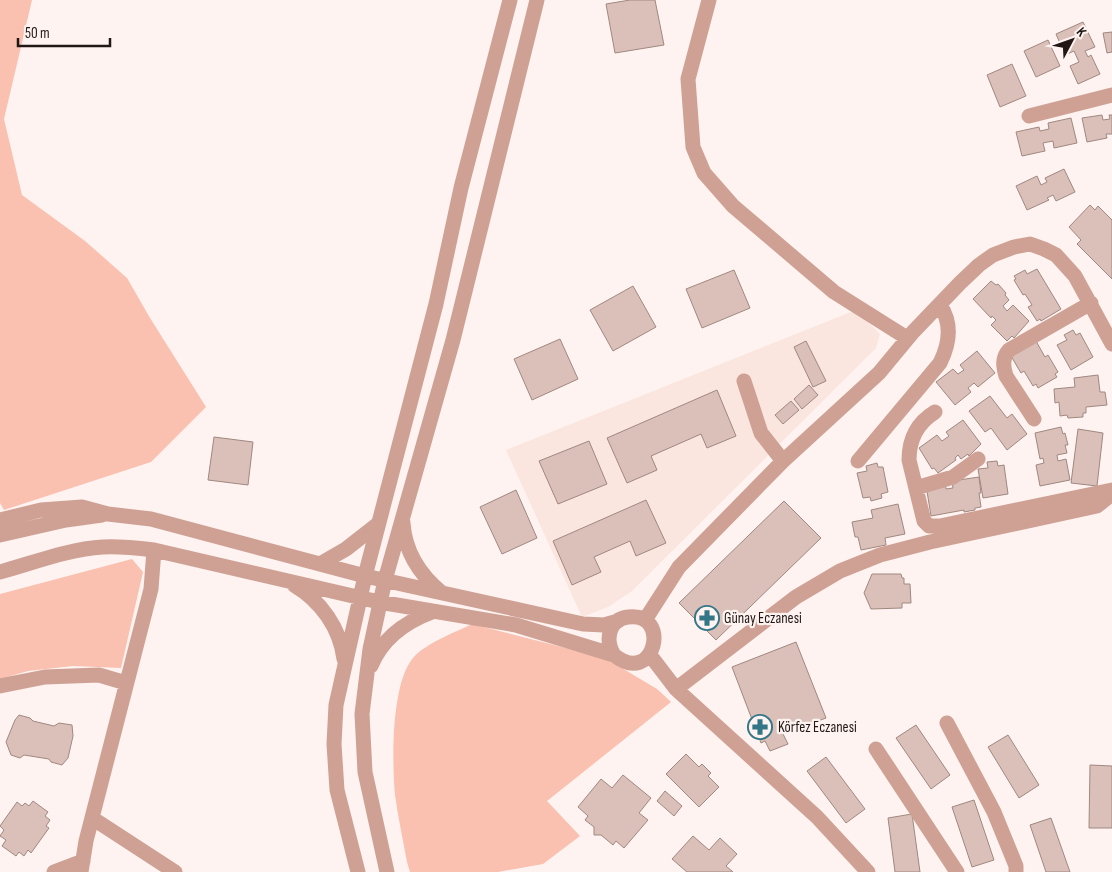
<svg xmlns="http://www.w3.org/2000/svg" width="1112" height="872" viewBox="0 0 1112 872" font-family="'Sofia Sans Condensed',sans-serif">
	<rect width="100%" height="100%" fill="#fef3f0"/>
	<path fill="#fae5df" d="M 856,310 L 880,334 L 876,348 L 632,591 L 608,607 L 582,617 L 506,450 Z"/>
	<path fill="#fac0b0" d="M 0,0 L 32,0 L 4,119 L 22,195 L 85,241 L 127,278 L 150,318 L 206,407 L 151,462 L 4,510 L 0,503 Z
		M 132,559 L 143,572 L 121,668 L 73,666 L 28,671 L 0,679 L 0,594 Z
		M 472,624 L 605,658 L 657,689 L 671,702 L 547,801 L 580,836 L 543,864 L 498,872 L 410,872 L 407,862 C 403,840 398,817 395,795 C 392,761 391,684 413,658 C 426,643 454,633 472,624 Z"/>
	<path fill="#dac0b9" stroke="#a08881" d="M 630,0 L 655,0 L 664,45 L 615,53 L 606,4 Z
		M 1083,22 L 1095,47 L 1085,51 L 1088,57 L 1091,55 L 1100,74 L 1078,84 L 1070,66 L 1079,62 L 1074,51 L 1065,55 L 1056,34 Z
		M 1112,32 L 1112,52 L 1107,53 L 1103,33 Z
		M 1048,40 L 1060,66 L 1036,77 L 1024,51 Z
		M 1012,64 L 1026,96 L 1000,107 L 987,75 Z
		M 1102,115 L 1103,120 L 1110,119 L 1109,115 L 1112,115 L 1112,134 L 1106,134 L 1107,138 L 1087,142 L 1082,118 Z
		M 1071,118 L 1077,143 L 1054,148 L 1053,141 L 1043,143 L 1045,151 L 1022,156 L 1016,132 L 1039,127 L 1040,131 L 1049,129 L 1048,123 Z
		M 1064,169 L 1075,192 L 1056,201 L 1053,195 L 1047,198 L 1049,200 L 1027,210 L 1016,186 L 1037,176 L 1041,185 L 1047,182 L 1045,178 Z
		M 1090,205 L 1095,210 L 1098,206 L 1112,220 L 1112,279 L 1077,244 L 1081,240 L 1069,227 Z
		M 1037,269 L 1061,309 L 1041,321 L 1040,319 L 1037,321 L 1028,307 L 1032,305 L 1025,294 L 1023,295 L 1014,280 L 1016,279 L 1014,276 L 1025,270 L 1027,274 Z
		M 734,270 L 750,308 L 702,328 L 686,289 Z
		M 991,281 L 996,285 L 998,284 L 1006,293 L 1005,295 L 1009,300 L 1003,306 L 1007,311 L 1013,305 L 1029,321 L 1014,338 L 1012,336 L 1007,341 L 991,325 L 996,320 L 992,316 L 991,318 L 973,299 Z
		M 633,286 L 656,327 L 613,351 L 590,310 Z
		M 1073,330 L 1076,335 L 1080,333 L 1093,357 L 1071,370 L 1057,345 L 1067,340 L 1064,335 Z
		M 560,339 L 578,379 L 532,400 L 514,359 Z
		M 806,341 L 826,381 L 813,387 L 794,347 Z
		M 1036,341 L 1045,357 L 1048,355 L 1058,372 L 1055,374 L 1057,377 L 1038,388 L 1036,384 L 1033,386 L 1024,371 L 1021,373 L 1011,356 Z
		M 977,351 L 995,373 L 978,387 L 974,383 L 968,388 L 971,392 L 955,405 L 936,382 L 953,369 L 958,374 L 964,370 L 960,365 Z
		M 1098,375 L 1100,392 L 1105,392 L 1107,405 L 1086,407 L 1086,413 L 1083,413 L 1083,417 L 1068,418 L 1067,415 L 1060,416 L 1059,402 L 1055,403 L 1054,389 L 1075,387 L 1074,378 Z
		M 809,385 L 818,395 L 802,409 L 794,399 Z
		M 717,390 L 736,436 L 707,448 L 701,434 L 651,456 L 657,470 L 627,483 L 607,438 Z
		M 990,396 L 1007,418 L 1012,414 L 1027,434 L 1007,450 L 991,428 L 985,432 L 969,411 Z
		M 791,401 L 799,410 L 783,424 L 775,415 Z
		M 963,420 L 981,444 L 969,456 L 968,454 L 961,459 L 958,455 L 955,458 L 956,460 L 938,473 L 934,468 L 932,469 L 919,448 L 937,435 L 942,441 L 949,436 L 946,432 Z
		M 1061,427 L 1063,434 L 1065,433 L 1068,445 L 1065,445 L 1067,453 L 1057,455 L 1058,461 L 1066,459 L 1070,480 L 1040,486 L 1036,465 L 1044,463 L 1043,458 L 1040,459 L 1035,433 Z
		M 1078,429 L 1103,433 L 1097,486 L 1071,483 Z
		M 214,437 L 253,442 L 248,485 L 208,480 Z
		M 589,441 L 607,484 L 558,504 L 539,461 Z
		M 997,461 L 998,466 L 1004,465 L 1008,494 L 983,498 L 978,469 L 988,468 L 987,462 Z
		M 877,463 L 878,467 L 883,467 L 888,492 L 881,494 L 882,498 L 871,501 L 870,497 L 863,498 L 857,473 L 867,471 L 866,466 Z
		M 979,477 L 981,493 L 979,493 L 981,507 L 975,508 L 975,510 L 964,512 L 964,510 L 931,516 L 926,485 L 945,483 L 946,489 L 953,488 L 952,481 Z
		M 516,490 L 537,538 L 502,554 L 480,507 Z
		M 646,500 L 666,543 L 636,556 L 630,541 L 594,557 L 601,572 L 572,585 L 553,541 Z
		M 784,501 L 821,538 L 716,640 L 679,603 Z
		M 898,504 L 905,534 L 885,538 L 886,545 L 861,550 L 858,537 L 855,537 L 852,522 L 873,518 L 871,510 Z
		M 872,574 L 901,574 L 902,578 L 904,578 L 904,584 L 910,584 L 911,603 L 902,603 L 902,608 L 871,609 L 864,593 Z
		M 796,642 L 826,718 L 783,734 L 788,744 L 770,751 L 765,741 L 761,743 L 732,667 Z
		M 19,715 L 30,718 L 33,721 L 54,726 L 59,723 L 72,725 L 73,736 L 68,758 L 62,765 L 51,762 L 49,759 L 24,755 L 20,758 L 11,755 L 6,742 L 15,720 Z
		M 916,725 L 950,775 L 931,789 L 896,738 Z
		M 1008,735 L 1039,785 L 1019,798 L 988,747 Z
		M 686,754 L 699,767 L 702,764 L 711,773 L 708,776 L 719,787 L 699,807 L 666,774 Z
		M 826,757 L 865,809 L 846,823 L 807,771 Z
		M 1090,765 L 1112,766 L 1112,828 L 1089,828 Z
		M 623,775 L 651,798 L 639,813 L 648,820 L 624,848 L 616,841 L 613,845 L 601,835 L 594,835 L 594,827 L 585,820 L 588,816 L 578,807 L 601,779 L 612,788 Z
		M 665,791 L 682,806 L 674,816 L 657,801 Z
		M 974,800 L 994,860 L 972,867 L 952,807 Z
		M 33,801 L 48,812 L 45,816 L 50,820 L 46,826 L 49,828 L 31,853 L 28,850 L 24,856 L 19,852 L 16,856 L 2,846 L 6,840 L 0,836 L 4,830 L 0,826 L 17,802 L 22,806 L 25,803 L 29,806 Z
		M 912,814 L 920,872 L 895,872 L 888,818 Z
		M 1051,818 L 1070,872 L 1046,872 L 1030,825 Z
		M 693,836 L 709,850 L 720,838 L 737,854 L 726,866 L 733,872 L 687,872 L 672,859 Z"/>
	<g fill="none" stroke-linecap="round" stroke-linejoin="round">
		<path stroke="#cfa194" stroke-width="15" d="M 709,0 L 688,79 L 693,147 L 704,173 L 733,206 L 834,292 L 907,338
			M 1029,116 L 1112,95
			M 744,381 L 761,433 L 783,461
			M 935,412 C 917,423 909,439 909,460 L 924,521 L 929,526 L 940,526 L 1112,490
			M 1034,419 L 1006,376 C 1003,366 1002,358 1009,350 L 1091,303
			M 858,461 L 940,363 C 950,343 952,323 940,305
			M 916,488 L 953,477 L 978,459
			M 0,520 L 41,510 L 82,507 L 108,514 L 151,519 L 365,576 L 583,624 L 604,625 L 618,621
			M 403,523 C 405,552 420,575 442,593
			M 0,535 L 66,520 L 102,515
			M 320,564 L 346,549 L 378,524
			M 0,572 C 33,563 68,549 103,547 C 120,546 137,548 154,550 L 379,602 L 516,625 L 614,655 C 655,688 672,611 628,617 C 608,619 605,641 614,655
			M 294,585 C 321,601 340,628 344,659
			M 645,620 L 679,567 L 783,461 L 879,373 L 913,332 L 960,283 L 979,265 L 993,255 L 1014,247 L 1030,244 L 1044,249 L 1056,255 L 1075,276 L 1112,344
			M 650,655 L 676,689 L 817,817 L 868,872
			M 371,666 C 382,639 405,622 432,612
			M 0,686 L 45,677 L 99,675 L 126,683
			M 676,689 L 796,597 L 840,571 L 880,555 L 930,542 L 1097,506 L 1112,494
			M 947,723 L 994,812 L 1016,866 L 1016,872
			M 876,749 L 957,872
			M 92,818 L 175,872
			M 54,872 L 83,861
			M 81,872 L 86,841 L 151,589 L 154,550
			M 358,872 L 337,790 L 334,744 L 336,705 L 365,576 L 436,304 L 461,188 L 510,0
			M 387,872 L 365,772 L 362,714 L 370,649 L 385,580 L 453,340 L 537,0"/>
	</g>
	<defs>
		<symbol id="pharmacy-ring" viewBox="-11 -11 22 22"><circle r="9.5" fill="#fef3f0" stroke="#337687" stroke-width="1.5"/><path d="M-2-6h4v4h4v4h-4v4h-4v-4h-4v-4h4Z" fill="#337687"/></symbol>
	</defs>
	<g fill-rule="evenodd">
		<use href="#pharmacy-ring" x="693" y="604" width="28" height="28"/>
		<use href="#pharmacy-ring" x="746" y="713" width="28" height="28"/>
	</g>
	<g text-anchor="middle" stroke-width="4.5" stroke-linejoin="round" paint-order="stroke">
		<g font-size="15" fill="#211815" stroke="#fef3f0" text-anchor="start">
			<text x="724" y="623">Günay Eczanesi</text>
			<text x="778" y="732">Körfez Eczanesi</text>
		</g>
	</g>
	<g transform="translate(1072 40) rotate(49)" stroke="#fef3f0" stroke-width="4" paint-order="stroke">
	<path d="M0-4L9 19L0 12L-9 19Z" fill="#211815"/>
	<text y="-8" font-size="14" font-weight="bold" text-anchor="middle" fill="#211815">K</text>
	</g>
	<path d="M18 38v8h92v-8" fill="none" stroke="#211815" stroke-width="2.5"/>
	<text x="25" y="38" font-size="15" fill="#211815" stroke="#fef3f0" stroke-width="4" paint-order="stroke">50 m</text>
</svg>
